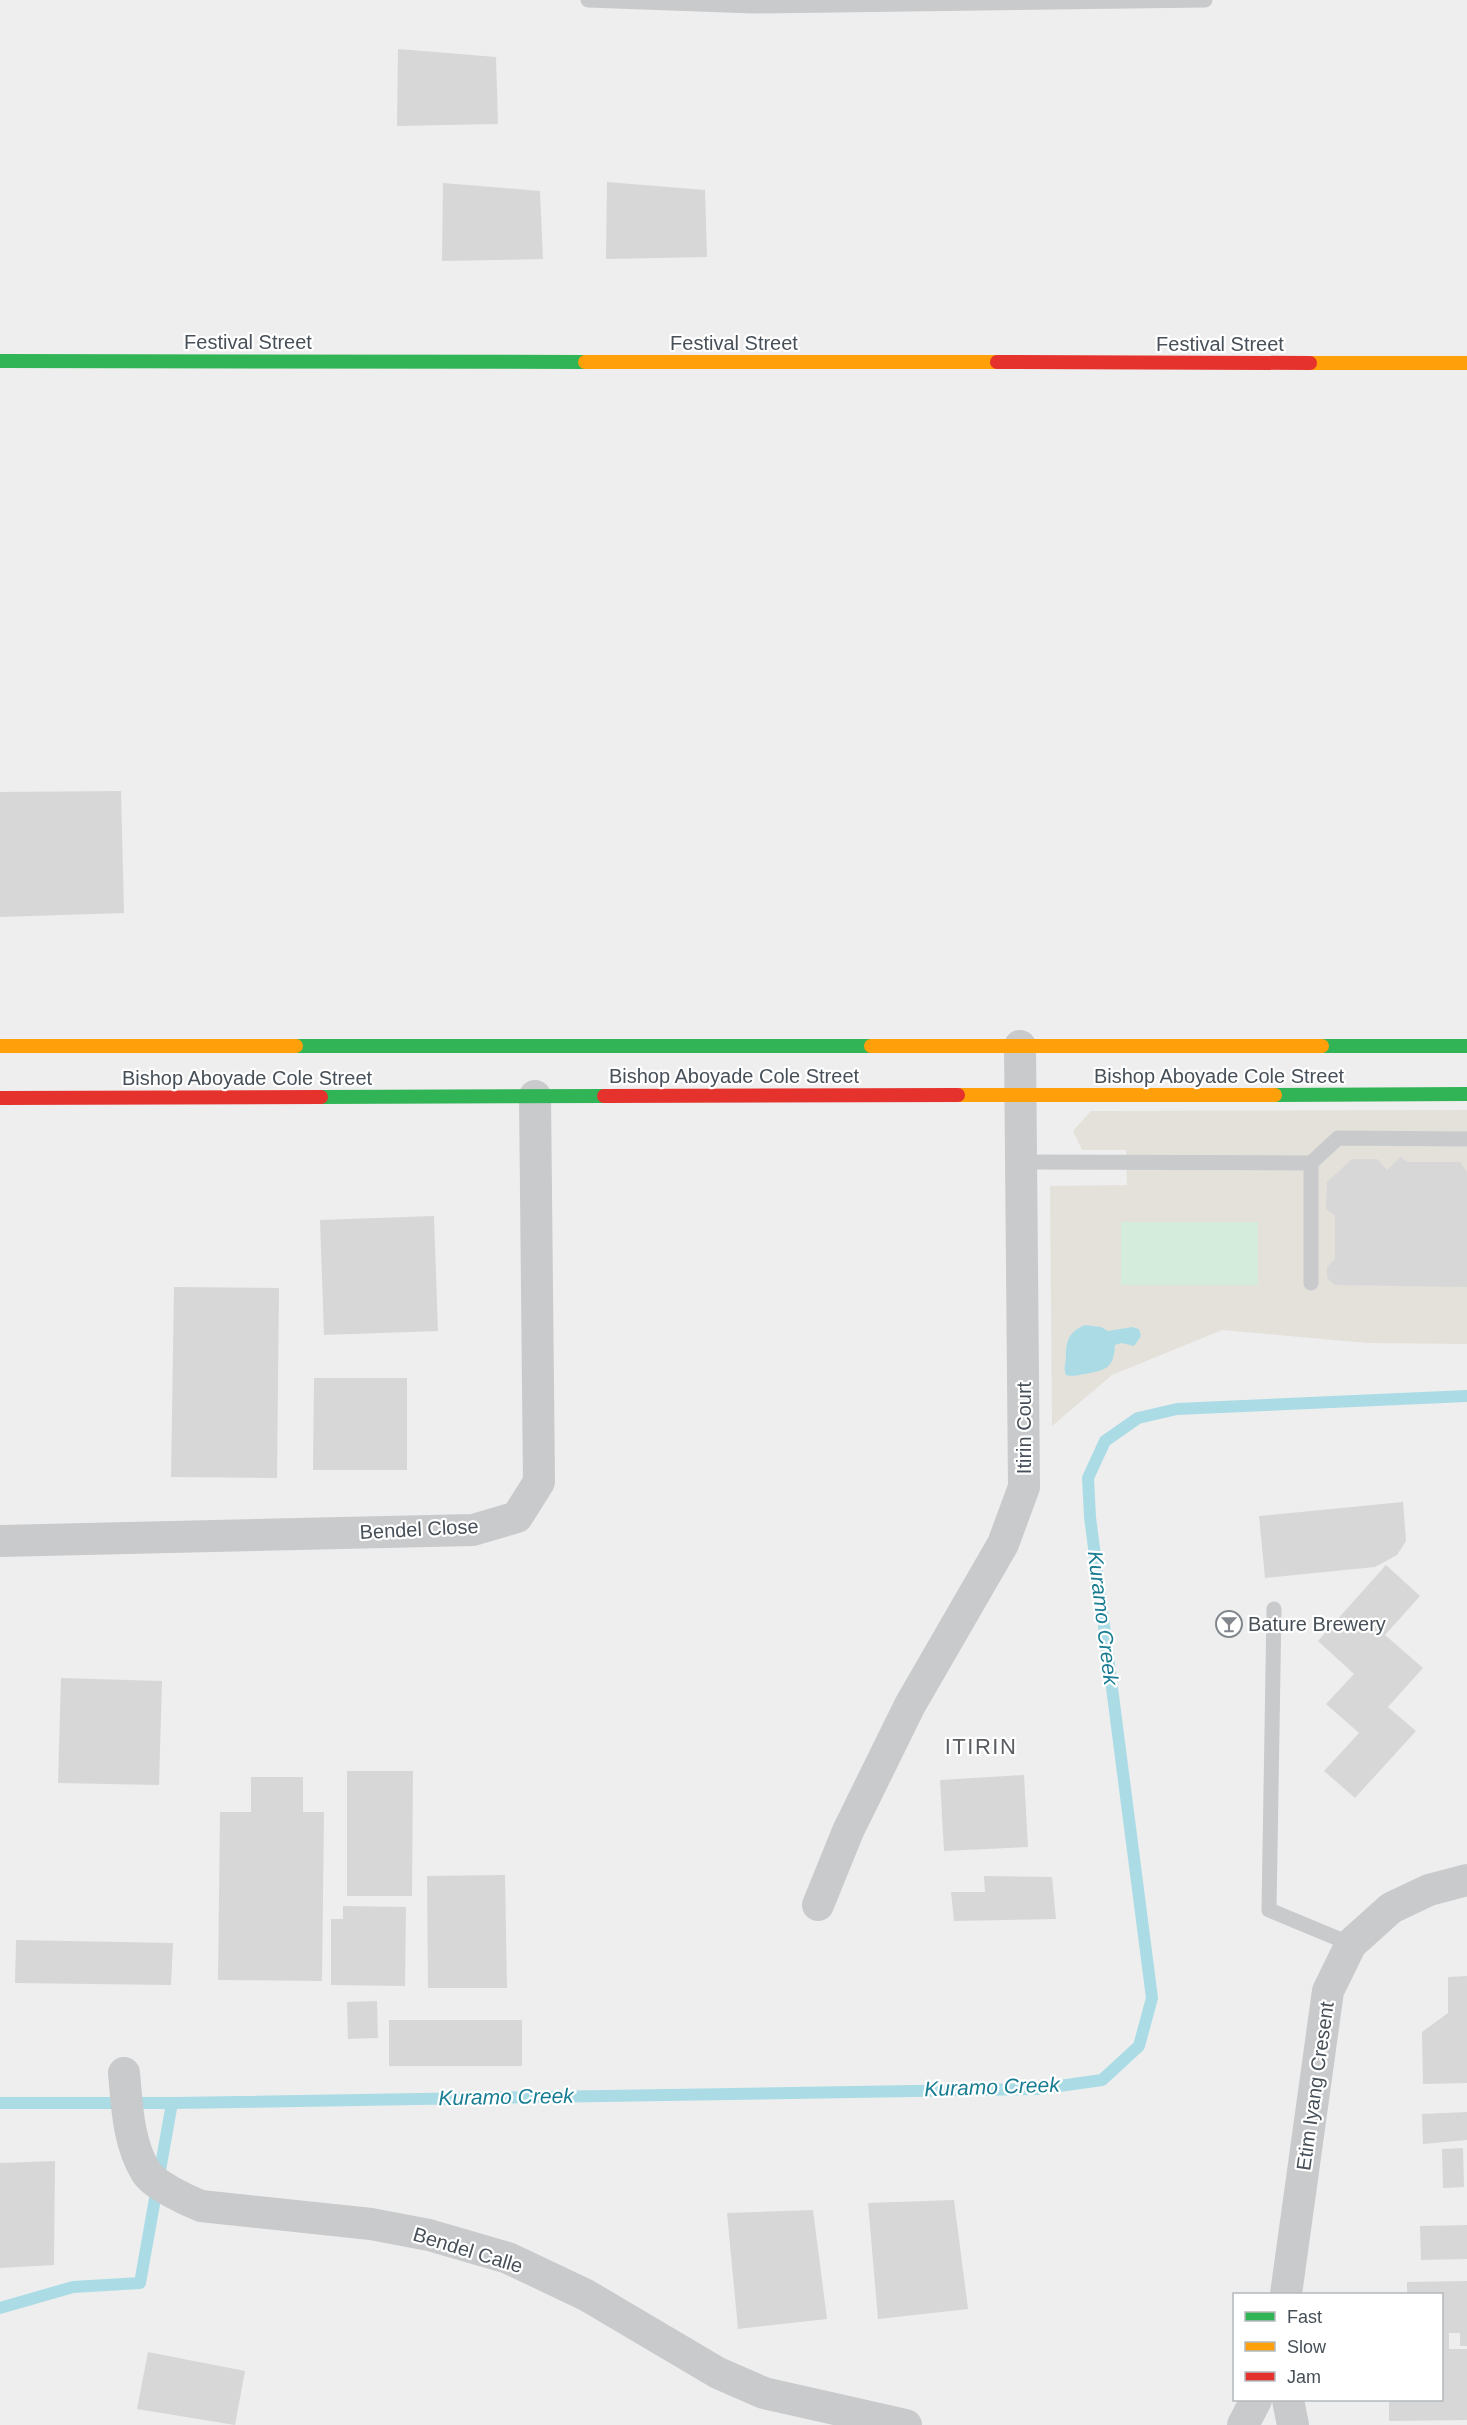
<svg xmlns="http://www.w3.org/2000/svg" width="1467" height="2425" viewBox="0 0 1467 2425" font-family="Arial,sans-serif">
	<rect width="100%" height="100%" fill="#eee"/>
	<path fill="#e4e1db" d="M 1467,1110 L 1467,1344 L 1367,1343 L 1222,1330 L 1112,1375 L 1052,1426 L 1050,1186 L 1127,1185 L 1126,1150 L 1082,1150 L 1073,1131 L 1091,1111 Z"/>
	<path fill="#d4ecdc" d="M 1121,1222 L 1258,1222 L 1258,1285 L 1121,1285 Z"/>
	<path fill="#abdce6" d="M 1085,1325 L 1101,1327 L 1108,1331 L 1132,1327 L 1139,1329 L 1141,1336 L 1134,1346 L 1121,1343 L 1115,1345 C 1114,1370 1104,1370 1085,1374 C 1076,1375 1075,1377 1066,1375 C 1063,1366 1066,1364 1066,1356 C 1066,1340 1069,1332 1085,1325 Z"/>
	<g fill="none" stroke-linecap="round" stroke-linejoin="round">
		<path stroke="#abdce6" stroke-width="12" d="M 0,2103 L 172,2103
			M 0,2308 L 73,2287 L 140,2283 L 172,2103 L 1038,2089 L 1102,2080 L 1139,2046 L 1152,1998 L 1090,1517 L 1088,1478 L 1105,1441 L 1138,1418 L 1177,1409 L 1467,1396"/>
	</g>
	<path fill="#d7d7d8" d="M 398,49 L 496,57 L 498,124 L 397,126 Z
		M 607,182 L 705,190 L 707,257 L 606,259 Z
		M 443,183 L 540,191 L 543,259 L 442,261 Z
		M 121,791 L 124,913 L 0,917 L 0,792 Z
		M 1401,1157 L 1407,1162 L 1460,1162 L 1467,1172 L 1467,1287 L 1335,1285 L 1327,1278 L 1327,1267 L 1335,1259 L 1335,1216 L 1326,1209 L 1327,1182 L 1352,1159 L 1377,1159 L 1387,1170 Z
		M 434,1216 L 438,1331 L 324,1335 L 320,1220 Z
		M 174,1287 L 279,1288 L 277,1478 L 171,1477 Z
		M 314,1378 L 407,1378 L 407,1470 L 313,1470 Z
		M 1403,1502 L 1406,1541 L 1397,1555 L 1375,1567 L 1265,1578 L 1259,1516 Z
		M 1386,1565 L 1420,1596 L 1385,1635 L 1423,1668 L 1388,1707 L 1416,1731 L 1355,1798 L 1324,1771 L 1359,1733 L 1326,1704 L 1354,1674 L 1318,1641 Z
		M 61,1678 L 162,1681 L 159,1785 L 58,1783 Z
		M 347,1771 L 413,1771 L 412,1896 L 347,1896 Z
		M 1024,1775 L 1028,1847 L 944,1851 L 940,1780 Z
		M 251,1777 L 303,1777 L 303,1812 L 324,1812 L 322,1981 L 218,1980 L 220,1812 L 251,1812 Z
		M 505,1875 L 507,1988 L 428,1988 L 427,1876 Z
		M 984,1876 L 1052,1877 L 1056,1919 L 954,1921 L 951,1892 L 985,1892 Z
		M 343,1906 L 406,1907 L 405,1986 L 331,1985 L 331,1919 L 343,1919 Z
		M 16,1940 L 173,1943 L 171,1985 L 15,1983 Z
		M 1467,1976 L 1467,2083 L 1423,2084 L 1422,2032 L 1448,2013 L 1448,1977 Z
		M 377,2001 L 378,2038 L 348,2039 L 347,2002 Z
		M 389,2020 L 522,2020 L 522,2066 L 389,2066 Z
		M 1467,2112 L 1467,2140 L 1423,2144 L 1422,2114 Z
		M 1463,2148 L 1464,2187 L 1443,2188 L 1442,2149 Z
		M 55,2161 L 54,2265 L 0,2268 L 0,2163 Z
		M 954,2200 L 968,2309 L 878,2319 L 868,2203 Z
		M 813,2210 L 827,2319 L 738,2329 L 727,2213 Z
		M 1467,2225 L 1467,2259 L 1421,2260 L 1420,2226 Z
		M 1467,2281 L 1467,2346 L 1460,2346 L 1460,2333 L 1449,2333 L 1449,2349 L 1467,2349 L 1467,2420 L 1389,2421 L 1389,2400 L 1442,2400 L 1442,2294 L 1407,2294 L 1407,2282 Z
		M 148,2352 L 245,2371 L 235,2425 L 137,2409 Z"/>
	<g fill="none" stroke-linecap="round" stroke-linejoin="round">
		<path stroke="#c8cacc" stroke-width="15" d="M 588,0 L 753,6 L 1205,0
			M 1022,1162 L 1311,1163 L 1338,1138 L 1467,1139
			M 1311,1163 L 1311,1283
			M 1274,1609 L 1269,1910 L 1351,1944"/>
		<path stroke="#c8cacc" stroke-width="32" d="M 0,1541 L 473,1530 L 517,1517 L 539,1482 L 535,1096
			M 818,1905 L 848,1831 L 910,1705 L 1003,1544 L 1024,1487 L 1020,1046
			M 124,2073 C 127,2106 128,2143 146,2172 C 154,2185 186,2200 201,2206 L 371,2224 L 429,2235 L 508,2258 L 586,2295 L 718,2373 L 764,2393 L 906,2425
			M 1286,2294 L 1328,1991 L 1351,1944 L 1391,1908 L 1429,1890 L 1467,1880
			M 1288,2400 L 1293,2425
			M 1243,2425 L 1256,2400"/>
		<path stroke="#30b455" stroke-width="14" d="M 0,361 L 585,362
			M 296,1046 L 871,1046
			M 1322,1046 L 1467,1046
			M 1275,1095 L 1467,1094
			M 321,1097 L 604,1096"/>
		<path stroke="#ff9f0a" stroke-width="14" d="M 585,362 L 997,362
			M 1310,363 L 1467,363
			M 0,1046 L 296,1046
			M 871,1046 L 1322,1046
			M 958,1095 L 1275,1095"/>
		<path stroke="#e5322d" stroke-width="14" d="M 997,362 L 1310,363
			M 604,1096 L 958,1095
			M 0,1098 L 321,1097"/>
	</g>
	<defs>
		<symbol id="bar-ring" viewBox="-11 -11 22 22"><circle r="9.5" fill="#fff" stroke="#81878c" stroke-width="1.5"/><path d="M-6-5H6L.8 .8V4.5H3.5V6h-7V4.5H-.8V.8Z" fill="#81878c"/></symbol>
	</defs>
	<g fill-rule="evenodd">
		<use href="#bar-ring" x="1214" y="1609" width="30" height="30"/>
	</g>
	<g text-anchor="middle" stroke-width="4.5" stroke-linejoin="round" paint-order="stroke">
		<g font-size="20" fill="#475058" stroke="#fff">
			<text x="248" y="349">Festival Street</text>
			<text x="734" y="350">Festival Street</text>
			<text x="1220" y="351">Festival Street</text>
			<text x="734" y="1083">Bishop Aboyade Cole Street</text>
			<text x="1219" y="1083">Bishop Aboyade Cole Street</text>
			<text x="247" y="1085">Bishop Aboyade Cole Street</text>
			<text transform="translate(1024 1428) rotate(-90)" y="7">Itirin Court</text>
			<text transform="translate(419 1529) rotate(-3)" y="7">Bendel Close</text>
			<text transform="translate(1315 2086) rotate(-82)" y="7">Etim Iyang Cresent</text>
			<text transform="translate(468 2250) rotate(17)" y="7">Bendel Calle</text>
		</g>
		<g font-size="20" fill="#475058" stroke="#fff" text-anchor="start">
			<text x="1248" y="1631">Bature Brewery</text>
		</g>
		<g font-size="21" font-style="italic" fill="#187d92" stroke="#fff">
			<text transform="translate(1103 1618) rotate(83)" y="7">Kuramo Creek</text>
			<text transform="translate(992 2087) rotate(-2)" y="7">Kuramo Creek</text>
			<text transform="translate(506 2097) rotate(-1)" y="7">Kuramo Creek</text>
		</g>
		<g font-size="22" letter-spacing="1.5" fill="#5a5d61" stroke="#fff">
			<text x="981" y="1754">ITIRIN</text>
		</g>
	</g>
	<rect x="1233" y="2293" width="210" height="108" fill="#ffffff" stroke="#b5b9bc" stroke-width="1.5"/>
	<rect x="1245" y="2312" width="30" height="9" fill="#30b455" stroke="#b5b9bc" stroke-width="1.5"/>
	<text x="1287" y="2323" font-size="18" fill="#475058">Fast</text>
	<rect x="1245" y="2342" width="30" height="9" fill="#ff9f0a" stroke="#b5b9bc" stroke-width="1.5"/>
	<text x="1287" y="2353" font-size="18" fill="#475058">Slow</text>
	<rect x="1245" y="2372" width="30" height="9" fill="#e5322d" stroke="#b5b9bc" stroke-width="1.5"/>
	<text x="1287" y="2383" font-size="18" fill="#475058">Jam</text>
</svg>
